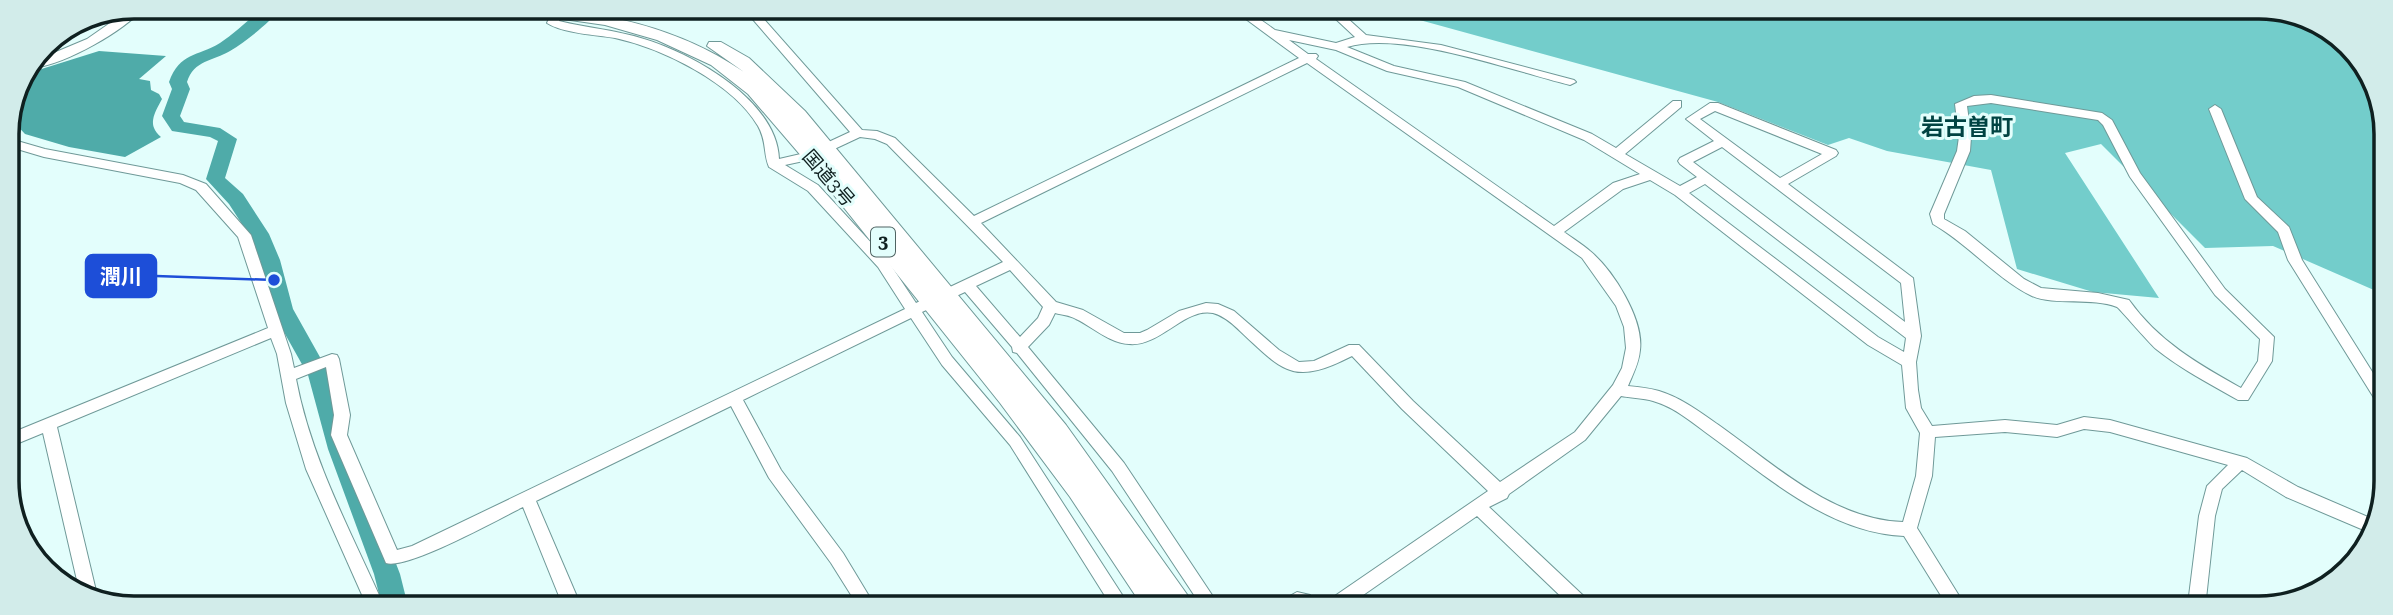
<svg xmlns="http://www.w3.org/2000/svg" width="2393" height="615" viewBox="0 0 2393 615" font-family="'Roboto Serif','Noto Sans JP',serif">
	<rect width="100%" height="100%" fill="#e3fefc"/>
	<path fill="#73cdcb" d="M 1376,8 L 2284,10 L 2348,44 L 2383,109 L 2383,294 L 2273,246 L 2205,248 L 2101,144 L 2065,153 L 2159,298 L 2093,292 L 2017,269 L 1991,170 L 1887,151 L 1849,138 L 1828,145 L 1718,102 Z"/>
	<path fill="#4faba9" d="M 99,51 L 166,56 L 139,79 L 150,81 L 151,90 L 159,94 L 162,99 C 154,114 147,125 161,137 L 125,157 L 69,147 L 25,134 L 11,119 L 32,72 Z"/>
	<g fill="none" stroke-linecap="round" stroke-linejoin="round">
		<path fill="#4faba9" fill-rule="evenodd" d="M 264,7 L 282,7 C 270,22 247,41 230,51 C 213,61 194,60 187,82 L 190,89 L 180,116 L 184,122 L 220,128 L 237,139 L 225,178 L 243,194 L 269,234 L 280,260 L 293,309 L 330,375 L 352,449 L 400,574 L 408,606 L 382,606 L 374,574 L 328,449 L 308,375 L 271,309 L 260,260 L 249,235 L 229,204 L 206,179 L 218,141 L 210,137 L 172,131 L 162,116 L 172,89 L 169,82 C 180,52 197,57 220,43 C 235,33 249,19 264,7 Z"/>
		<defs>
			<path id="minor" d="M 133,7 L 145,7 C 122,32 68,63 34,68 L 37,60 L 87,39 Z
				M 743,8 L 754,8 L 862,130 L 877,131 L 895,138 L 974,216 L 1299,58 L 1231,8 L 1244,8 L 1275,30 L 1336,43 L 1355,37 L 1324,8 L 1336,8 L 1366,35 L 1441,45 L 1574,80 L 1576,82 L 1570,85 C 1513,71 1402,30 1347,47 L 1394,66 L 1465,82 L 1592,134 L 1616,148 L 1673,101 L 1681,101 L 1681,107 L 1625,154 L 1680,186 L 1697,177 L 1680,164 L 1678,161 L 1680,158 L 1714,141 L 1686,119 L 1710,103 L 1718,103 L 1836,150 L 1838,153 L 1836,156 L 1788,184 L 1913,278 L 1921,336 L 1916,362 L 1918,390 L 1921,408 L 1932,426 L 2005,420 L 2057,425 L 2084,417 L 2110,420 L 2247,458 L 2298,487 L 2375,520 L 2368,532 L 2366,531 L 2286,497 L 2242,470 L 2222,489 L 2215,516 L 2206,599 L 2200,608 L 2167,608 L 2169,603 L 2186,599 L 2189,596 L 2199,516 L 2207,486 L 2228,465 L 2110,432 L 2084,429 L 2057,437 L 2005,432 L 1935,437 L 1932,476 L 1917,528 L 1966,607 L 1948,607 L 1904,536 C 1830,533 1770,479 1712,437 C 1694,424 1675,407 1653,401 C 1643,398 1632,398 1621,396 L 1585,440 L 1509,494 L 1507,498 L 1489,507 L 1590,602 L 1593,607 L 1572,607 L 1477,516 L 1346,607 L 1324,607 L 1326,602 L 1488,491 L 1402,409 L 1352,356 C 1293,386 1284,372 1240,331 C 1233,324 1224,316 1213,313 C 1185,307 1160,347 1129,344 C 1109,343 1093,327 1076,319 C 1069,315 1062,315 1055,313 L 1049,325 L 1028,347 L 1124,463 L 1220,607 L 1202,607 L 1112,471 L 1017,353 L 1013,352 L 1012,347 L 965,292 L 922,312 L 952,357 L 1020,437 L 1130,607 L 1112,607 L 1010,445 L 942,365 L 911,318 L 743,400 L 781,470 L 843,553 L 875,606 L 858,606 L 831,563 L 769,478 L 731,406 L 536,501 L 581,606 L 563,606 L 523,507 C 499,519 407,570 386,563 L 331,435 L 334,415 L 326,367 L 296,379 C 311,459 351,532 384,606 L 367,606 L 306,469 L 286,403 L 277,354 L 271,338 L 57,427 L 97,595 L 96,598 L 79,589 L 43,433 L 9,447 L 9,434 L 268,328 L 238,237 L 196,190 L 180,183 L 44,157 L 7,146 L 7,138 L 45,149 L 183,175 L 206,184 L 251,235 L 291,354 L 294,368 L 332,354 L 337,355 L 339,359 L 350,415 L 347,435 L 397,550 L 412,546 L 905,309 L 878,267 L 808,191 L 769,167 C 763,153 767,142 758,126 C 733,83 662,48 615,38 C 596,35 562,33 547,23 L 553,10 L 561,10 L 562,12 L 559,21 C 587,28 617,30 644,39 C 694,54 777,101 779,159 L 805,153 L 850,132 ZM 1289,40 L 1336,50 L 1387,71 L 1458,87 L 1584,140 L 1640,174 L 1613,183 L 1554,226 L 1316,59 L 1318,56 L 1316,54 L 1308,54 ZM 1307,63 L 1582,258 L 1616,306 L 1624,327 L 1626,348 L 1622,368 L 1613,385 L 1575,432 L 1500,482 L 1413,401 L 1359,345 L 1349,345 L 1314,361 L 1299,362 L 1279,350 L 1234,311 L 1218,304 L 1206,303 L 1179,311 L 1147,330 L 1140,333 L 1124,333 L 1083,310 L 1056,302 L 981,223 ZM 1715,111 L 1822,154 L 1780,178 L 1700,119 ZM 860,137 L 875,139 L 887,144 L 1003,262 L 916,303 L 888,261 L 818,185 L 785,165 L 813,159 ZM 1722,147 L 1901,283 L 1905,322 L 1693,162 ZM 1650,180 L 1675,195 L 1868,345 L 1902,365 L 1906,408 L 1920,433 L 1916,476 L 1903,522 C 1833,520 1775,465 1720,426 C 1701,413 1682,398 1659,391 C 1649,388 1638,387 1628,386 C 1633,374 1639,363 1640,350 C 1644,319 1613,270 1590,251 C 1582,244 1572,238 1564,232 L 1623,189 ZM 1705,184 L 1906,338 L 1904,352 L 1878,337 L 1689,193 ZM 1010,270 L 1043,307 L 1038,318 L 1020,337 L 976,286 Z
				M 1991,95 L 2102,113 L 2112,120 L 2140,173 L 2225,289 L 2274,337 L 2272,361 L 2248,400 L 2238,400 C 2210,384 2181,369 2156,349 C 2148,342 2120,309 2117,307 C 2092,297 2055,306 2032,296 C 1998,280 1968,244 1933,224 L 1930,214 L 1957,151 L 1959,137 L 1955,104 L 1974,96 ZM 1991,103 L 2098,120 L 2103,125 L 2130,177 L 2215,295 L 2260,339 L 2258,361 L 2241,388 C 2198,364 2158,341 2129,300 L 2098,293 L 2041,288 L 2024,279 L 1965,231 L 1944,219 L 1944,214 L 1970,151 L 1971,137 L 1967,106 Z
				M 2215,105 L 2221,109 L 2257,197 L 2289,227 L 2302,260 L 2383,389 L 2383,402 L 2376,401 L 2288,260 L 2278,232 L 2245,199 L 2209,109 Z
				M 1297,592 L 1310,595 L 1319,607 L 1277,607 L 1279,602 Z"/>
			<path id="highway" d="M 507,7 C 591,8 674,24 744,72 L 707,46 L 709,42 L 721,42 L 749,58 L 805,111 L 1066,425 L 1196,607 L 1143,607 L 1070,497 L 1000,403 L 821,179 L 748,94 L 711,65 L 657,40 L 605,25 L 515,12 Z"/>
		</defs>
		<use href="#minor" stroke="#6f9998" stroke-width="2"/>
		<use href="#highway" stroke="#6f9998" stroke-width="2"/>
		<use href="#minor" fill="#fff" fill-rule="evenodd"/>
		<use href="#highway" fill="#fff" fill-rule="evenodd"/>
	</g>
	<g text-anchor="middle" stroke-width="6" stroke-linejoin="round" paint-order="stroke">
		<rect fill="#e3fefc" stroke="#4f6362" stroke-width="2" x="871" y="227.5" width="24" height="29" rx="5"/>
		<g font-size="18" font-weight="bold" fill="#0f2020">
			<text x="883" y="248">3</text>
		</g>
		<g font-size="19" fill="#0f2020" stroke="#e3fefc">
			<text transform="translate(829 178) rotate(49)" y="7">国道3号</text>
		</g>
		<g font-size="23" font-weight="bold" fill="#004342" stroke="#e3fefc">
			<text x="1967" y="135">岩古曽町</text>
		</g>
	</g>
	<path d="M0 0H2393V615H0ZM134 19H2259A115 115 0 0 1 2374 134V481A115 115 0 0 1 2259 596H134A115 115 0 0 1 19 481V134A115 115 0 0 1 134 19Z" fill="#d2ecea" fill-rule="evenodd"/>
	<path fill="none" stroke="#0f2020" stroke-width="3.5" d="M134 19H2259A115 115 0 0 1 2374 134V481A115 115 0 0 1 2259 596H134A115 115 0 0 1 19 481V134A115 115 0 0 1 134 19Z"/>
	<path fill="none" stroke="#1d4ed8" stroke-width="2.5" d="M274 280L156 276"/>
	<circle fill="#1d4ed8" stroke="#e3fefc" stroke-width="2.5" cx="274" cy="280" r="7"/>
	<rect fill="#1d4ed8" stroke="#1d4ed8" stroke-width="2.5" x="86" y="255" width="70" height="42" rx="7"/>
	<g font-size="21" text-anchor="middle" font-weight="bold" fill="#fff">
		<text x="121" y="284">潤川</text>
	</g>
</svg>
